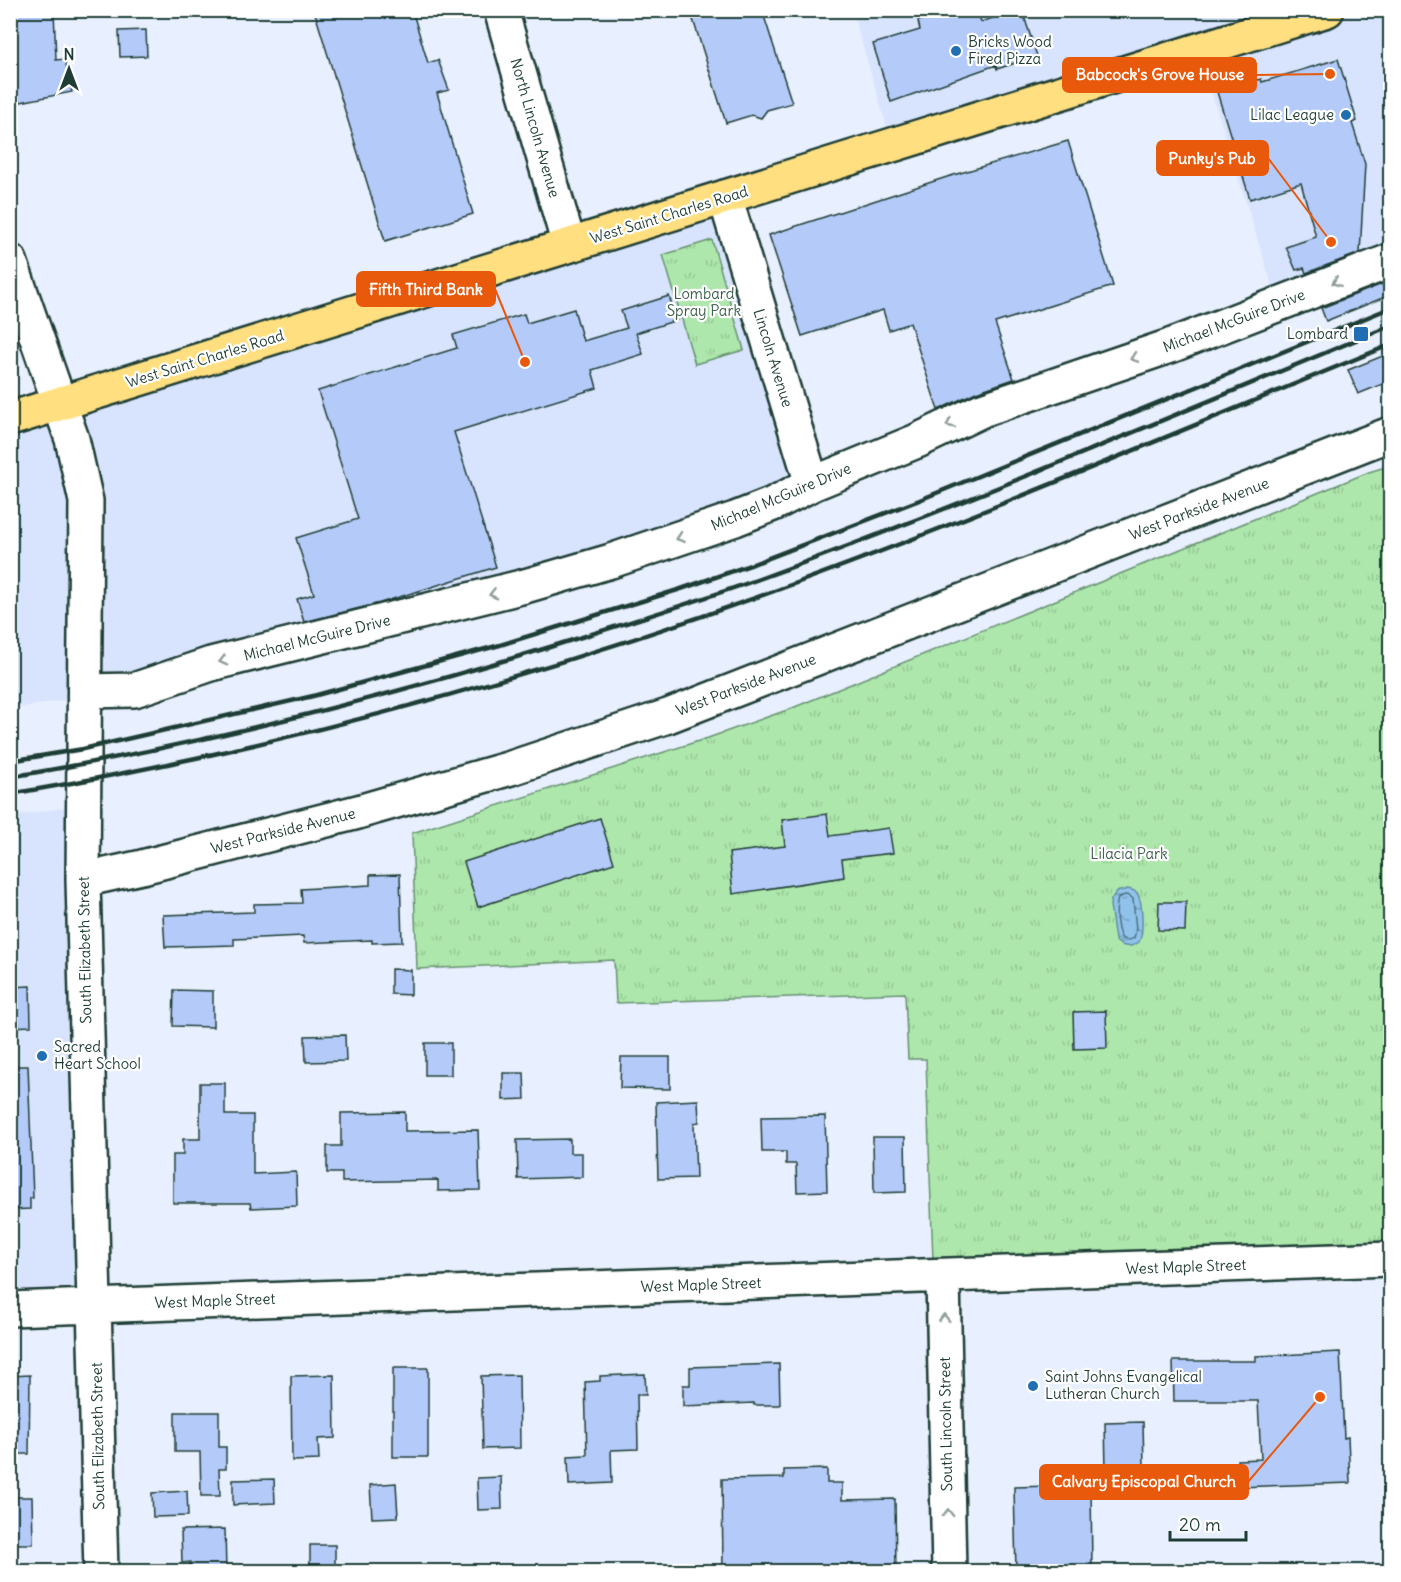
<svg xmlns="http://www.w3.org/2000/svg" width="1401" height="1582" viewBox="0 0 1401 1582" font-family="Delius,sans-serif">
	<defs>
		<pattern id="park-tufts" width="24" height="20" patternUnits="userSpaceOnUse" patternTransform="scale(1.5)"><rect width="24" height="20" fill="#aee7ac"/><path d="M3 7l-1-3M5 7V3M7 7l1-3M15 17l-1-3M17 17v-4M19 17l1-3" fill="none" stroke="#95c795"/></pattern>
		<pattern id="water-ripples" width="26" height="14" patternUnits="userSpaceOnUse" patternTransform="scale(1.5)"><rect width="26" height="14" fill="#90c2ec"/><path d="M2 4q2-2 4 0t4 0M15 11q2-2 4 0t4 0" fill="none" stroke="#759fc0"/></pattern>
	</defs>
	<rect width="100%" height="100%" fill="#e8effe"/>
	<filter id="ink" filterUnits="userSpaceOnUse"><feTurbulence type="fractalNoise" baseFrequency=".0167" numOctaves="2"/><feDisplacementMap in="SourceGraphic" scale="12" xChannelSelector="R" yChannelSelector="G"/><feConvolveMatrix kernelMatrix="1 2 1 2 8 2 1 2 1" color-interpolation-filters="sRGB"/></filter>
	<g filter="url(#ink)">
		<path fill="#d8e4fd" d="M 852,10 L 1280,11 L 888,130 Z
			M 1360,11 L 1390,11 L 1390,269 L 1281,314 L 1201,59 Z
			M 735,205 L 817,473 L 627,547 L 98,682 L 73,410 Z
			M 50,419 L 75,500 L 73,699 L 11,709 L 11,431 Z
			M 67,807 L 79,1295 L 11,1298 L 10,817 Z"/>
		<path fill="url(#park-tufts)" stroke="#669270" stroke-width="1.5" d="M 712,240 L 744,350 L 695,364 L 663,255 Z
			M 1385,467 L 1390,626 L 1390,1242 L 933,1261 L 926,1059 L 908,1059 L 905,993 L 616,1003 L 614,960 L 417,969 L 412,833 L 708,738 L 790,709 L 1369,472 Z"/>
		<path fill="url(#water-ripples)" stroke="#638da2" stroke-width="1.5" d="M 1128,889 C 1132,890 1134,890 1137,893 C 1143,901 1144,933 1139,942 C 1131,948 1122,948 1115,940 L 1110,905 L 1111,900 L 1116,892 Z"/>
		<g fill="none" stroke-linecap="round" stroke-linejoin="round">
			<path stroke="#4c727e" stroke-width="1.5" d="M 1125,895 L 1130,896 L 1133,899 L 1136,930 L 1134,938 L 1129,940 L 1122,939 C 1116,930 1115,909 1118,898 Z"/>
		</g>
		<path fill="#b4cbfa" stroke="#1f3d34" stroke-width="1.5" d="M 10,10 L 54,10 L 56,60 L 65,59 L 72,92 L 10,104 Z
			M 314,10 L 412,10 L 428,63 L 438,60 L 449,90 L 437,93 L 473,214 L 385,241 Z
			M 690,10 L 762,10 L 792,103 L 767,110 L 761,118 L 752,115 L 726,123 Z
			M 953,10 L 977,10 L 981,22 L 1016,10 L 1022,10 L 1037,56 L 997,69 L 996,65 L 891,102 L 873,44 L 920,30 L 918,21 Z
			M 146,30 L 147,56 L 120,57 L 119,31 Z
			M 1338,59 L 1357,121 L 1352,123 L 1365,164 L 1360,253 L 1306,273 L 1304,268 L 1296,270 L 1286,247 L 1316,237 L 1301,183 L 1250,199 L 1217,92 L 1261,79 L 1262,82 Z
			M 1068,141 L 1113,286 L 995,323 L 1014,379 L 976,392 L 938,410 L 910,323 L 889,330 L 883,310 L 802,336 L 769,235 L 947,177 Z
			M 1390,281 L 1390,295 L 1326,321 L 1321,308 Z
			M 669,296 L 677,320 L 636,333 L 643,354 L 592,370 L 597,388 L 454,432 L 496,567 L 380,603 L 304,622 L 297,599 L 314,594 L 296,538 L 358,519 L 318,391 L 457,348 L 453,335 L 524,314 L 527,323 L 574,309 L 583,341 L 627,328 L 621,311 Z
			M 1390,353 L 1390,381 L 1358,394 L 1348,370 Z
			M 827,814 L 830,836 L 889,828 L 893,853 L 842,859 L 844,877 L 733,894 L 729,853 L 785,846 L 782,820 Z
			M 600,818 L 614,863 L 478,907 L 464,862 Z
			M 400,874 L 402,942 L 372,943 L 372,940 L 304,943 L 303,936 L 234,939 L 234,945 L 165,947 L 163,915 L 254,912 L 254,904 L 302,903 L 301,889 L 370,885 L 370,875 Z
			M 1159,902 L 1186,902 L 1185,931 L 1158,930 Z
			M 391,969 L 411,970 L 411,995 L 391,994 Z
			M 30,986 L 31,1026 L 10,1027 L 10,987 Z
			M 174,990 L 213,991 L 213,1027 L 173,1026 Z
			M 1106,1011 L 1107,1048 L 1074,1049 L 1073,1012 Z
			M 345,1035 L 346,1061 L 306,1062 L 305,1036 Z
			M 425,1043 L 451,1043 L 451,1075 L 425,1075 Z
			M 621,1057 L 670,1057 L 670,1089 L 620,1088 Z
			M 10,1066 L 28,1066 L 33,1198 L 30,1198 L 30,1209 L 10,1210 Z
			M 503,1073 L 524,1073 L 525,1099 L 503,1100 Z
			M 200,1083 L 225,1083 L 225,1115 L 253,1115 L 253,1174 L 296,1172 L 297,1206 L 251,1208 L 250,1203 L 173,1203 L 173,1155 L 183,1155 L 183,1139 L 200,1139 Z
			M 698,1100 L 699,1122 L 694,1123 L 696,1178 L 658,1179 L 656,1102 Z
			M 405,1112 L 405,1131 L 478,1130 L 480,1190 L 438,1191 L 438,1180 L 342,1182 L 342,1173 L 327,1173 L 327,1146 L 341,1146 L 341,1113 Z
			M 825,1116 L 827,1191 L 797,1192 L 796,1164 L 786,1164 L 786,1152 L 762,1152 L 761,1117 Z
			M 873,1137 L 905,1137 L 906,1192 L 874,1193 Z
			M 570,1139 L 570,1153 L 582,1153 L 582,1177 L 518,1179 L 517,1140 Z
			M 1340,1352 L 1344,1438 L 1348,1437 L 1350,1483 L 1237,1487 L 1237,1460 L 1261,1459 L 1258,1401 L 1174,1401 L 1173,1361 L 1256,1361 L 1256,1356 Z
			M 779,1364 L 780,1405 L 754,1405 L 754,1403 L 683,1406 L 683,1385 L 690,1385 L 690,1367 Z
			M 393,1368 L 428,1368 L 428,1457 L 393,1457 Z
			M 645,1374 L 646,1395 L 637,1395 L 638,1449 L 611,1450 L 612,1483 L 569,1485 L 568,1456 L 587,1455 L 585,1382 L 600,1381 L 600,1376 Z
			M 30,1375 L 29,1454 L 10,1454 L 10,1376 Z
			M 334,1375 L 335,1438 L 318,1439 L 319,1460 L 292,1461 L 291,1376 Z
			M 519,1375 L 520,1448 L 483,1449 L 481,1376 Z
			M 175,1412 L 219,1412 L 219,1447 L 226,1447 L 226,1469 L 219,1469 L 220,1496 L 201,1496 L 200,1452 L 175,1452 Z
			M 1143,1422 L 1144,1468 L 1106,1469 L 1105,1423 Z
			M 827,1469 L 827,1483 L 842,1483 L 842,1500 L 895,1499 L 896,1572 L 723,1572 L 722,1479 L 784,1478 L 784,1470 Z
			M 501,1477 L 502,1509 L 478,1510 L 477,1478 Z
			M 274,1479 L 275,1503 L 233,1505 L 233,1480 Z
			M 396,1483 L 398,1517 L 372,1518 L 370,1485 Z
			M 1091,1485 L 1092,1572 L 1016,1572 L 1014,1487 Z
			M 187,1491 L 188,1516 L 153,1517 L 152,1493 Z
			M 10,1497 L 32,1497 L 33,1544 L 10,1544 Z
			M 225,1529 L 226,1572 L 190,1572 L 190,1562 L 182,1563 L 181,1530 Z
			M 310,1545 L 335,1545 L 335,1572 L 310,1572 Z"/>
		<g fill="none" stroke-linecap="round" stroke-linejoin="round">
			<defs>
				<path id="minor" d="M 501,10 L 569,245
					M 725,197 L 812,484
					M 10,261 L 72,439 L 86,501 L 83,880 L 101,1572
					M 85,691 L 134,690 L 211,664 L 525,586 L 611,561 L 735,519 L 773,504 L 812,484 L 917,441 L 982,410 L 1170,346 L 1390,261
					M 83,880 L 142,867 L 358,812 L 511,768 L 668,716 L 1390,434
					M 943,1277 L 949,1572
					M 10,1309 L 1390,1259"/>
				<path id="major" d="M 10,419 L 1327,10"/>
			</defs>
			<use href="#minor" stroke="#1f3d34" stroke-width="38"/>
			<use href="#major" stroke="#1f3d34" stroke-width="38"/>
			<use href="#minor" stroke="#fff" stroke-width="33"/>
			<use href="#major" stroke="#ffdf80" stroke-width="33"/>
			<path stroke="#1f3d34" stroke-width="4.5" d="M 10,761 L 83,749 L 313,696 L 500,645 L 681,589 L 753,564 L 917,501 L 1390,308
				M 10,777 C 193,746 373,701 550,647 C 620,625 690,604 759,579 C 972,502 1181,412 1390,326
				M 10,794 C 264,751 524,680 766,594 C 977,518 1183,429 1390,345"/>
		</g>
		<defs><path id="oneway-chevron" d="M-2-3.5L2.5 0L-2 3.5" fill="none" stroke-width="1.6" stroke-linecap="round" stroke-linejoin="round" transform="scale(1.5)"/></defs>
		<g stroke="#8f9e9a">
			<use href="#oneway-chevron" transform="translate(1336 282) rotate(159)"/>
			<use href="#oneway-chevron" transform="translate(1134 358) rotate(161)"/>
			<use href="#oneway-chevron" transform="translate(950 424) rotate(155)"/>
			<use href="#oneway-chevron" transform="translate(680 538) rotate(161)"/>
			<use href="#oneway-chevron" transform="translate(493 594) rotate(166)"/>
			<use href="#oneway-chevron" transform="translate(223 661) rotate(166)"/>
			<use href="#oneway-chevron" transform="translate(944 1318) rotate(-91)"/>
			<use href="#oneway-chevron" transform="translate(948 1513) rotate(-91)"/>
		</g>
	</g>
	<g fill="#1f6fb2" stroke="#fff" stroke-width="2">
		<circle cx="956" cy="51" r="6"/>
		<circle cx="1346" cy="115" r="6"/>
		<rect x="1353" y="326" width="16" height="16" rx="3"/>
		<circle cx="42" cy="1056" r="6"/>
		<circle cx="1033" cy="1386" r="6"/>
	</g>
	<g text-anchor="middle" stroke-width="4.5" stroke-linejoin="round" paint-order="stroke">
		<g font-size="15" fill="#1f3d34" stroke="#fff" text-anchor="start">
			<text x="968" y="47">Bricks Wood<tspan x="968" dy="17">Fired Pizza</tspan></text>
			<text x="1334" y="120" text-anchor="end">Lilac League</text>
			<text x="1348" y="339" text-anchor="end">Lombard</text>
			<text x="54" y="1052">Sacred<tspan x="54" dy="17">Heart School</tspan></text>
			<text x="1045" y="1382">Saint Johns Evangelical<tspan x="1045" dy="17">Lutheran Church</tspan></text>
		</g>
		<g font-size="15" fill="#1f3d34" stroke="#fff">
			<text transform="translate(535 128) rotate(74)" y="5">North Lincoln Avenue</text>
			<text transform="translate(669 215) rotate(-17)" y="5">West Saint Charles Road</text>
			<text transform="translate(1234 321) rotate(-21)" y="5">Michael McGuire Drive</text>
			<text transform="translate(773 358) rotate(73)" y="5">Lincoln Avenue</text>
			<text transform="translate(205 359) rotate(-17)" y="5">West Saint Charles Road</text>
			<text transform="translate(781 497) rotate(-23)" y="5">Michael McGuire Drive</text>
			<text transform="translate(1199 509) rotate(-21)" y="5">West Parkside Avenue</text>
			<text transform="translate(317 638) rotate(-14)" y="5">Michael McGuire Drive</text>
			<text transform="translate(746 685) rotate(-21)" y="5">West Parkside Avenue</text>
			<text transform="translate(283 831) rotate(-14)" y="5">West Parkside Avenue</text>
			<text transform="translate(85 950) rotate(-91)" y="5">South Elizabeth Street</text>
			<text transform="translate(1186 1267) rotate(-2)" y="5">West Maple Street</text>
			<text transform="translate(701 1285) rotate(-2)" y="5">West Maple Street</text>
			<text transform="translate(215 1301) rotate(-2)" y="5">West Maple Street</text>
			<text transform="translate(946 1424) rotate(-91)" y="5">South Lincoln Street</text>
			<text transform="translate(98 1436) rotate(-91)" y="5">South Elizabeth Street</text>
		</g>
		<g font-size="15" fill="#3c5f4c" stroke="#fff">
			<text x="704" y="299">Lombard<tspan x="704" dy="17">Spray Park</tspan></text>
			<text x="1129" y="859">Lilacia Park</text>
		</g>
	</g>
	<path fill="none" stroke="#e8590c" stroke-width="2" d="M1330 74L1256 75M1331 242L1268 158M525 362L495 289M1320 1397L1248 1482"/>
	<g fill="#e8590c" stroke="#fff" stroke-width="2">
		<circle cx="1330" cy="74" r="6"/>
		<circle cx="1331" cy="242" r="6"/>
		<circle cx="525" cy="362" r="6"/>
		<circle cx="1320" cy="1397" r="6"/>
	</g>
	<g fill="#e8590c" stroke="#e8590c" stroke-width="2">
		<rect x="1063" y="58" width="193" height="34" rx="6"/>
		<rect x="1157" y="141" width="111" height="34" rx="6"/>
		<rect x="357" y="272" width="138" height="34" rx="6"/>
		<rect x="1040" y="1465" width="208" height="34" rx="6"/>
	</g>
	<g font-size="16" text-anchor="middle" font-weight="bold" fill="#fff">
		<text x="1160" y="80">Babcock's Grove House</text>
		<text x="1212" y="164">Punky's Pub</text>
		<text x="426" y="295">Fifth Third Bank</text>
		<text x="1144" y="1487">Calvary Episcopal Church</text>
	</g>
	<rect width="1401" height="1582" fill="none" stroke="#fff" stroke-width="36"/>
	<rect x="18" y="18" width="1365" height="1546" fill="none" stroke="#1f3d34" stroke-width="2" filter="url(#ink)"/>
	<g transform="translate(69 69)" stroke="#ffffff" stroke-width="4.5" paint-order="stroke">
	<path d="M0-4.5L10 22L0 15L-10 22Z" fill="#1f3d34"/>
	<text y="-9" font-size="16" font-weight="bold" text-anchor="middle" fill="#1f3d34">N</text>
	</g>
	<path d="M1170 1531v9h76v-9" fill="none" stroke="#1f3d34" stroke-width="3"/>
	<text x="1179" y="1531" font-size="18" fill="#1f3d34" stroke="#ffffff" stroke-width="4.5" paint-order="stroke">20 m</text>
</svg>
